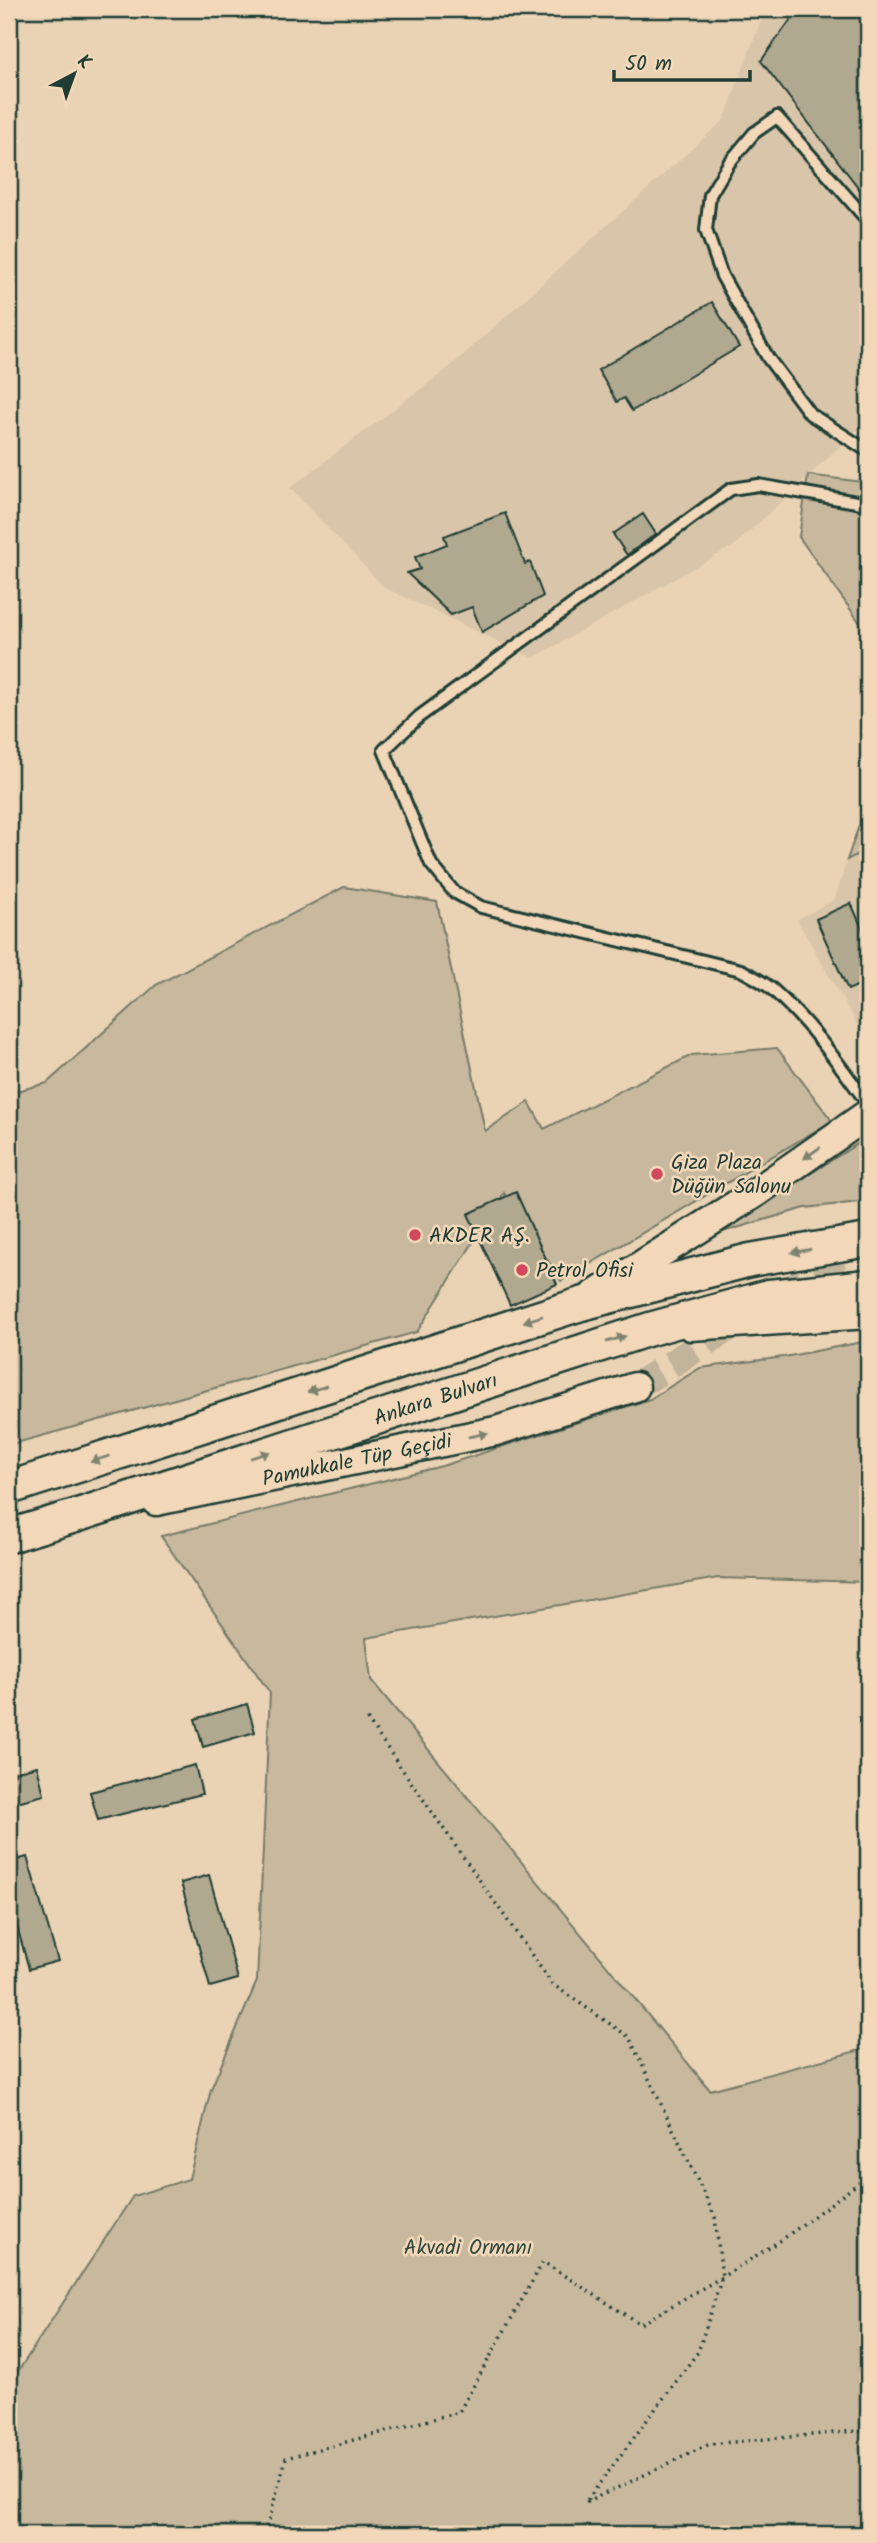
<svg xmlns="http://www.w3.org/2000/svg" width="877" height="2543" viewBox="0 0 877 2543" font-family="Kalam,sans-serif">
	<rect width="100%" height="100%" fill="#ead2b4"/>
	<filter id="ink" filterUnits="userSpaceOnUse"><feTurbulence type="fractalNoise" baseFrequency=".0143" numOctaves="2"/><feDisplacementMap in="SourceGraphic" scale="14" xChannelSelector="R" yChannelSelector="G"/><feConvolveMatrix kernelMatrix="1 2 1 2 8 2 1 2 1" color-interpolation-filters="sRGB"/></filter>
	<g filter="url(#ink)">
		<path fill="#d9c5a9" d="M 765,9 L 868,9 L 868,420 L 735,545 L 533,658 L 385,588 L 290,488 L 451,366 L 724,120 Z
			M 868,849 L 868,1043 L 797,920 L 835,899 L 847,860 Z"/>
		<path fill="#c8b99e" stroke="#747b69" stroke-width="2" d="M 808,475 L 862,482 L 868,488 L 868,634 L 799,537 Z
			M 868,799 L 868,849 L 847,860 Z
			M 344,887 L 437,902 L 485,1131 L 529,1102 L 544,1129 L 692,1055 L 777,1048 L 832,1121 L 561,1281 L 504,1193 L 417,1332 L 9,1445 L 9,1093 L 47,1083 L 156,985 Z
			M 868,1137 L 868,1201 L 805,1208 L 716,1234 Z
			M 868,1341 L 868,1582 L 718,1578 L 366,1638 L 371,1680 L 710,2090 L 868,2048 L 868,2534 L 9,2534 L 9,2347 L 15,2376 L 133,2196 L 189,2179 L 211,2089 L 257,1981 L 270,1693 L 161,1536 L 442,1466 L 650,1399 L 700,1368 L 784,1357 Z"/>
		<path fill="#b1a890" stroke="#1f3d34" stroke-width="2" d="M 804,9 L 868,9 L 868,200 L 761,61 L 794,15 Z
			M 712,302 L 739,347 L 632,411 L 624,398 L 617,402 L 598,370 Z
			M 505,513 L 525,564 L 530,562 L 543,596 L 482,632 L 472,607 L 451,615 L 407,573 L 420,569 L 415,557 L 447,544 L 444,536 Z
			M 643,514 L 656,534 L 627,555 L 613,534 Z
			M 851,903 L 868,942 L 868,981 L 848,990 L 816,919 Z
			M 516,1192 L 557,1284 L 510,1305 L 468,1214 Z
			M 247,1704 L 255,1732 L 203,1747 L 195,1719 Z
			M 195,1765 L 202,1794 L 98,1820 L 90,1792 Z
			M 37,1766 L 44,1795 L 9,1804 L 9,1776 L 15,1774 L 14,1772 Z
			M 27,1857 L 58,1961 L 29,1969 L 9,1898 L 9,1862 Z
			M 209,1875 L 238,1979 L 210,1987 L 181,1883 Z"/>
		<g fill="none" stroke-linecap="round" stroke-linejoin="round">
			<path stroke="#c1b49a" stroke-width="28" stroke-dasharray="28 14" stroke-linecap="butt" d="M 780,1296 L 821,1270 L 859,1237
				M 635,1387 L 742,1319"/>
			<defs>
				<path id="lane" d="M 868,221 L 777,117 L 754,133 L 729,163 L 710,195 L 706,230 L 722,276 L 768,358 L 810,414 L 868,451
					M 868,504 L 758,485 L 731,489 L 420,716 L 384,750 L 431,864 L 454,892 L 481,907 L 741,970 C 752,976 764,982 773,990 C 810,1023 839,1064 868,1104"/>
				<g id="secondary">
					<path d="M 593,1296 L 755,1193 L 868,1114"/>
					<path d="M 691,1326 L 868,1314"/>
					<path id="s1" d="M 156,1501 L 496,1431 L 635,1387"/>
				</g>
				<g id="primary">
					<path d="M 9,1488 L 581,1304 L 750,1260 L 868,1240"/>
					<path id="s2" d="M 9,1536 L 75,1516 L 650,1329 L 769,1296 L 868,1286"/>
				</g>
			</defs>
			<use href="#lane" stroke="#1f3d34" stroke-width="16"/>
			<use href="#secondary" stroke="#1f3d34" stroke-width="33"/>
			<use href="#primary" stroke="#1f3d34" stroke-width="37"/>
			<path stroke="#1f3d34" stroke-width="3.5" stroke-dasharray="2 5" stroke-linecap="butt" d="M 367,1719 L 552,1984 L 629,2037 L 715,2217 L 722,2277 L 698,2352 L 585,2503 L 710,2444 L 868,2430
				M 265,2534 L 286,2458 L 459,2412 L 543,2262 L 640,2324 L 722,2277 L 783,2239 L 868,2176"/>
			<use href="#lane" stroke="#f2d8b9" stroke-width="10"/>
			<use href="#secondary" stroke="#f2d8b9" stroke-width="28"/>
			<use href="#primary" stroke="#f2d8b9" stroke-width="32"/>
		</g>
		<defs><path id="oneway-solid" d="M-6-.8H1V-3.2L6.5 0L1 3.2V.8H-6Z" transform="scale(1.75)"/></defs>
		<g fill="#7e8370">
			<use href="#oneway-solid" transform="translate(812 1153) rotate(145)"/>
			<use href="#oneway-solid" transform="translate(801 1251) rotate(170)"/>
			<use href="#oneway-solid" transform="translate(533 1319) rotate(162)"/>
			<use href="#oneway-solid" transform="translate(616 1339) rotate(-17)"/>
			<use href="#oneway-solid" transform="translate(317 1389) rotate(162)"/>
			<use href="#oneway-solid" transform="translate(478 1435) rotate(-12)"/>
			<use href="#oneway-solid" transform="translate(260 1455) rotate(-18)"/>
			<use href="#oneway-solid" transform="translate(100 1459) rotate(162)"/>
		</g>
	</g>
	<g fill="#d1495b" stroke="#f2d8b9" stroke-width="2.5">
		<circle cx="657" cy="1174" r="7"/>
		<circle cx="415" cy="1235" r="7"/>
		<circle cx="522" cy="1270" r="7"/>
	</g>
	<g text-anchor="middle" stroke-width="5" stroke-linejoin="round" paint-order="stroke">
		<g font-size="21" fill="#1f3d34" stroke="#f2d8b9" text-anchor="start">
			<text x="671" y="1169">Giza Plaza<tspan x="671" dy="24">Düğün Salonu</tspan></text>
			<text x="429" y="1242">AKDER AŞ.</text>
			<text x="536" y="1277">Petrol Ofisi</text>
		</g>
		<g font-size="21" fill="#1f3d34" stroke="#f2d8b9">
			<text dy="7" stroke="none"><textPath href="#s2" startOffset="448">Ankara Bulvarı</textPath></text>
			<text dy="7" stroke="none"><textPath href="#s1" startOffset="205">Pamukkale Tüp Geçidi</textPath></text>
		</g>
		<g font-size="21" fill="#30493f" stroke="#f2d8b9">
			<text x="468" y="2254">Akvadi Ormanı</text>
		</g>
	</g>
	<rect width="877" height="2543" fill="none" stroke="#f2d8b9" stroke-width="35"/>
	<rect x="18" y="18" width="842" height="2508" fill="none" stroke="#1f3d34" stroke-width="2.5" filter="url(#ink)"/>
	<g transform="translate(74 74) rotate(41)" stroke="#f2d8b9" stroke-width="5" paint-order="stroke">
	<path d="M0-5L12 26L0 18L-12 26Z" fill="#1f3d34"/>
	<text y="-10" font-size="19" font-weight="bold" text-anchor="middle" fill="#1f3d34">K</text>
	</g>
	<path d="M614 70v10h136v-10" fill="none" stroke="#1f3d34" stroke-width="3.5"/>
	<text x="625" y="70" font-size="21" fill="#1f3d34" stroke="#f2d8b9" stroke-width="5" paint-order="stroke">50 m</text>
</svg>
